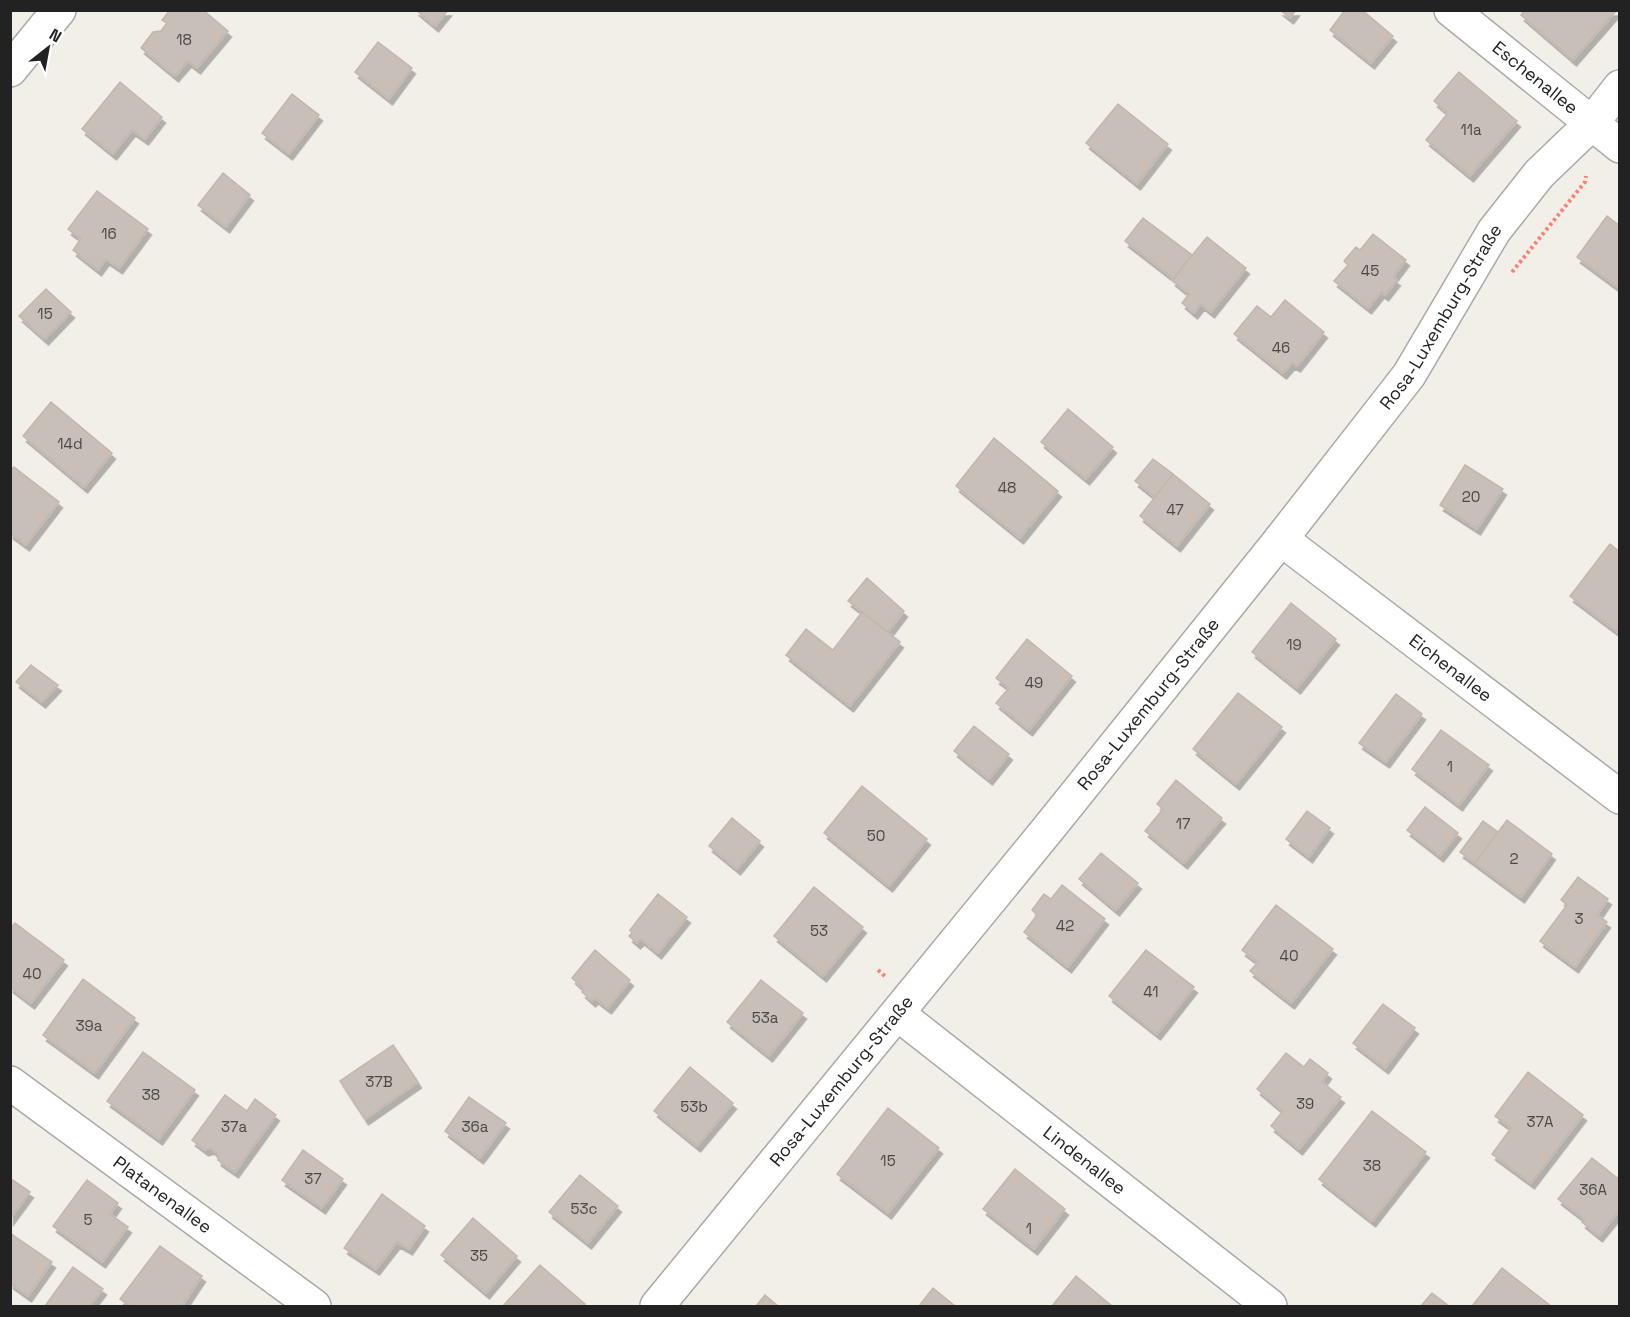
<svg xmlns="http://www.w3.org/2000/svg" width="1630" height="1317" viewBox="0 0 1630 1317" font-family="'Space Grotesk',sans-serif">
	<defs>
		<filter id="shadow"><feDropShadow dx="3.5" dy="6" stdDeviation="0" flood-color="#0004"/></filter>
	</defs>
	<rect width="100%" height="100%" fill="#f2efe9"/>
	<path fill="#c7bfb8" stroke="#c4b6ab" stroke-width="1.5" filter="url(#shadow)" d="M 170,10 L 203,10 L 228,31 L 197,68 L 188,61 L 175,76 L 141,48 L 153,32 L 161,31 L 167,23 L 162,20 Z
		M 416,10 L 448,10 L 435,26 Z
		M 1280,10 L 1296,10 L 1290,18 Z
		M 1345,10 L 1362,10 L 1393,36 L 1371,63 L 1330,30 Z
		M 1524,10 L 1617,10 L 1573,60 L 1521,15 Z
		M 378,42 L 412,68 L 389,99 L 355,72 Z
		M 1459,72 L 1517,121 L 1470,176 L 1426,140 L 1448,113 L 1434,101 Z
		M 120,82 L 162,117 L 145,139 L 132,130 L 113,154 L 82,129 Z
		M 292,94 L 319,115 L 289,154 L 262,133 Z
		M 1118,104 L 1168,144 L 1137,184 L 1086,143 Z
		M 223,173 L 250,195 L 226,227 L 198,205 Z
		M 97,191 L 148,229 L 119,268 L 106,259 L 98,270 L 73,250 L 81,239 L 68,229 Z
		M 1607,216 L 1620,226 L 1620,289 L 1577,257 Z
		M 1143,218 L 1192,255 L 1174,279 L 1125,241 Z
		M 1373,234 L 1406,260 L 1393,277 L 1397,280 L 1385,295 L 1381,292 L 1368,308 L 1334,281 L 1348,265 L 1344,261 L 1356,247 L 1360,250 Z
		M 1207,237 L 1246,268 L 1211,312 L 1201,304 L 1194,313 L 1182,303 L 1189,294 L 1172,280 Z
		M 46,289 L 71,312 L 45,339 L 19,316 Z
		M 1285,300 L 1324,332 L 1297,366 L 1292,363 L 1283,373 L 1234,334 L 1257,306 L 1271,317 Z
		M 51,402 L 112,453 L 84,487 L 23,436 Z
		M 1068,409 L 1113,447 L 1086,479 L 1041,442 Z
		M 994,438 L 1058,491 L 1020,538 L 956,486 Z
		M 1153,459 L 1173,474 L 1155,497 L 1135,481 Z
		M 1465,465 L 1503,489 L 1477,529 L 1440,505 Z
		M 14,467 L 59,502 L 26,545 L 10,533 L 10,471 Z
		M 1173,474 L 1210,504 L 1177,546 L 1140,516 Z
		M 1610,544 L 1620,552 L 1619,633 L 1570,596 Z
		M 867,578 L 904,611 L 888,632 L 848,601 Z
		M 1291,603 L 1336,639 L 1297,688 L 1252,652 Z
		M 862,612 L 900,642 L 850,706 L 786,655 L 806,629 L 833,650 Z
		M 1027,639 L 1072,676 L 1029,730 L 996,703 L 1009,688 L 996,678 Z
		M 31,665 L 58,685 L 42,702 L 16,682 Z
		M 1238,693 L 1282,727 L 1236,784 L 1193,749 Z
		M 1396,694 L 1422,714 L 1386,762 L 1359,743 Z
		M 974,726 L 1009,754 L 989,779 L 954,751 Z
		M 1441,730 L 1489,765 L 1459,805 L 1412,769 Z
		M 1176,780 L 1222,818 L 1184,863 L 1145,831 L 1163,809 L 1157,804 Z
		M 862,786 L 927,839 L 889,886 L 824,833 Z
		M 1425,807 L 1458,833 L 1440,856 L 1407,830 Z
		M 1307,811 L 1330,828 L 1309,857 L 1286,839 Z
		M 732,818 L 760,841 L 737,869 L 709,846 Z
		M 1507,820 L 1552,854 L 1521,897 L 1475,863 Z
		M 1483,821 L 1498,832 L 1475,863 L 1460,852 Z
		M 1101,853 L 1138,883 L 1116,910 L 1079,879 Z
		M 1578,877 L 1608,899 L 1597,915 L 1607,922 L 1575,967 L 1540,941 L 1567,905 L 1561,900 Z
		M 1062,885 L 1105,919 L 1068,967 L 1024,932 L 1037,915 L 1032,910 L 1044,894 L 1051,899 Z
		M 814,887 L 863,927 L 823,976 L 774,936 Z
		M 658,894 L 687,917 L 658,953 L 641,939 L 637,943 L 629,936 L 632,933 L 630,930 Z
		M 1276,905 L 1333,949 L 1291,1003 L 1250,971 L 1258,962 L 1242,950 Z
		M 15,923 L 64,960 L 31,1003 L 10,987 L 10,929 Z
		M 595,950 L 630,980 L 608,1008 L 595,998 L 592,1001 L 582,992 L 584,989 L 572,978 Z
		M 1146,950 L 1194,987 L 1157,1034 L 1109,996 Z
		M 83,979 L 135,1018 L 95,1073 L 43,1035 Z
		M 761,980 L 803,1013 L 769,1056 L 727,1022 Z
		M 1383,1004 L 1415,1028 L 1385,1068 L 1353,1043 Z
		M 393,1045 L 418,1082 L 365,1119 L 340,1081 Z
		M 143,1052 L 195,1090 L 159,1139 L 107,1101 Z
		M 1286,1053 L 1304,1067 L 1310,1059 L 1328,1073 L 1322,1082 L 1341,1097 L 1299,1149 L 1271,1126 L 1283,1111 L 1257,1089 Z
		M 690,1067 L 733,1103 L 697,1146 L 654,1111 Z
		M 1528,1072 L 1583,1115 L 1531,1183 L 1492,1154 L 1511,1128 L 1495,1116 Z
		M 225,1095 L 247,1111 L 255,1099 L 276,1115 L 235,1172 L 218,1160 L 218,1155 L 211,1148 L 205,1150 L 192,1140 Z
		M 469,1097 L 506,1123 L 480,1158 L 445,1131 Z
		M 888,1108 L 939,1148 L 888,1213 L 837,1174 Z
		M 1372,1111 L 1426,1152 L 1372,1221 L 1319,1179 Z
		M 303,1150 L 343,1179 L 322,1208 L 282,1180 Z
		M 1592,1158 L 1620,1180 L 1620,1210 L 1599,1236 L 1582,1222 L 1584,1219 L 1558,1199 Z
		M 1015,1169 L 1065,1209 L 1034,1249 L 983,1209 Z
		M 580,1175 L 618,1206 L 588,1243 L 549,1212 Z
		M 10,1178 L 30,1192 L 10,1219 Z
		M 87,1180 L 118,1203 L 110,1214 L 128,1227 L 102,1262 L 53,1226 Z
		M 382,1194 L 425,1226 L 409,1249 L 397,1242 L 376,1269 L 344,1248 Z
		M 473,1218 L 517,1256 L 486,1293 L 441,1255 Z
		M 10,1233 L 52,1262 L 28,1296 L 10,1283 Z
		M 160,1246 L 202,1276 L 182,1306 L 130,1306 L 120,1299 Z
		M 540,1265 L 585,1304 L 583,1306 L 503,1306 Z
		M 73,1267 L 103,1289 L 90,1306 L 45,1306 Z
		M 1502,1268 L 1551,1306 L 1472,1306 Z
		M 1076,1276 L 1112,1306 L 1052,1306 Z
		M 933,1288 L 955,1306 L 919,1306 Z
		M 1432,1293 L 1449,1306 L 1421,1306 Z
		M 765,1295 L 778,1306 L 756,1306 Z"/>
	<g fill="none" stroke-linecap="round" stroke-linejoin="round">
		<defs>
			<g id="street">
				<path id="s1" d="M 1451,10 L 1620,146"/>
				<path d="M 10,70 L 59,10"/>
				<path id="s2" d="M 1281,539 L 1620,797"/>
				<path id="s3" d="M 898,1014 L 1270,1306"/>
				<path id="s4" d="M 10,1083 L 314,1306"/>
				<path id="s5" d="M 657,1306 L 1048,829 L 1281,539 L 1409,375 L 1494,231 L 1539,174 L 1591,124 L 1620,87"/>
			</g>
		</defs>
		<use href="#street" stroke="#a9a9a9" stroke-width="36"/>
		<path stroke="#fa8072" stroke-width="4" stroke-dasharray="3 3" stroke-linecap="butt" d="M 1512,272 L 1585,182 L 1586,176
			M 878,970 L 886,977"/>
		<use href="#street" stroke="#fff" stroke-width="33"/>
	</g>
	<g text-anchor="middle" stroke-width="4.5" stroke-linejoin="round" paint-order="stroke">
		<g font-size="15" fill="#4b4948">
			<text x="184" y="45">18</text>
			<text x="1471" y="135">11a</text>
			<text x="109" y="239">16</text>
			<text x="1370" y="276">45</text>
			<text x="45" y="319">15</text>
			<text x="1281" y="353">46</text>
			<text x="70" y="449">14d</text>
			<text x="1007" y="493">48</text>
			<text x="1471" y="502">20</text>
			<text x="1175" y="515">47</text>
			<text x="1294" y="650">19</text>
			<text x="1034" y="688">49</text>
			<text x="1450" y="772">1</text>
			<text x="1183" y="829">17</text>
			<text x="876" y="841">50</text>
			<text x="1514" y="864">2</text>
			<text x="1579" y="924">3</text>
			<text x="1065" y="931">42</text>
			<text x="819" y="936">53</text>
			<text x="1289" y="961">40</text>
			<text x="32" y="979">40</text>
			<text x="1151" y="997">41</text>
			<text x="765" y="1023">53a</text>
			<text x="89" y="1031">39a</text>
			<text x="379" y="1087">37B</text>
			<text x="151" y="1100">38</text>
			<text x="1305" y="1109">39</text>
			<text x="694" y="1112">53b</text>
			<text x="1540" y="1127">37A</text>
			<text x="234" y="1132">37a</text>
			<text x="475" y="1132">36a</text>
			<text x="888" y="1166">15</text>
			<text x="1372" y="1171">38</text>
			<text x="313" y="1184">37</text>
			<text x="1593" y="1195">36A</text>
			<text x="584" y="1214">53c</text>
			<text x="88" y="1225">5</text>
			<text x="1029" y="1234">1</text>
			<text x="479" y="1261">35</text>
		</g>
		<g font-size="18" fill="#222" stroke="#fff">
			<text dy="6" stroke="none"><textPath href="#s1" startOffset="108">Eschenallee</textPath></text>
			<text dy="6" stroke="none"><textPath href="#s5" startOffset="1263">Rosa-Luxemburg-Straße</textPath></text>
			<text dy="6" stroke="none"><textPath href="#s2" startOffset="213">Eichenallee</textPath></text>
			<text dy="6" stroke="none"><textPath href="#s5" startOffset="777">Rosa-Luxemburg-Straße</textPath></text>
			<text dy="6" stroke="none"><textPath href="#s5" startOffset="291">Rosa-Luxemburg-Straße</textPath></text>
			<text dy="6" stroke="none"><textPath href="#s3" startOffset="237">Lindenallee</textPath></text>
			<text dy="6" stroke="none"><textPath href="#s4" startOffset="189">Platanenallee</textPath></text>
		</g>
	</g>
	<rect width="1630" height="1317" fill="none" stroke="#222222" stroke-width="24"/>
	<g transform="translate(48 48) rotate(31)" stroke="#ffffff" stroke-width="4.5" paint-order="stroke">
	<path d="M0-4.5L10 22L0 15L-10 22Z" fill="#222222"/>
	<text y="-9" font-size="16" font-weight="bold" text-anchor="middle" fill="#222222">N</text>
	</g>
</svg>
